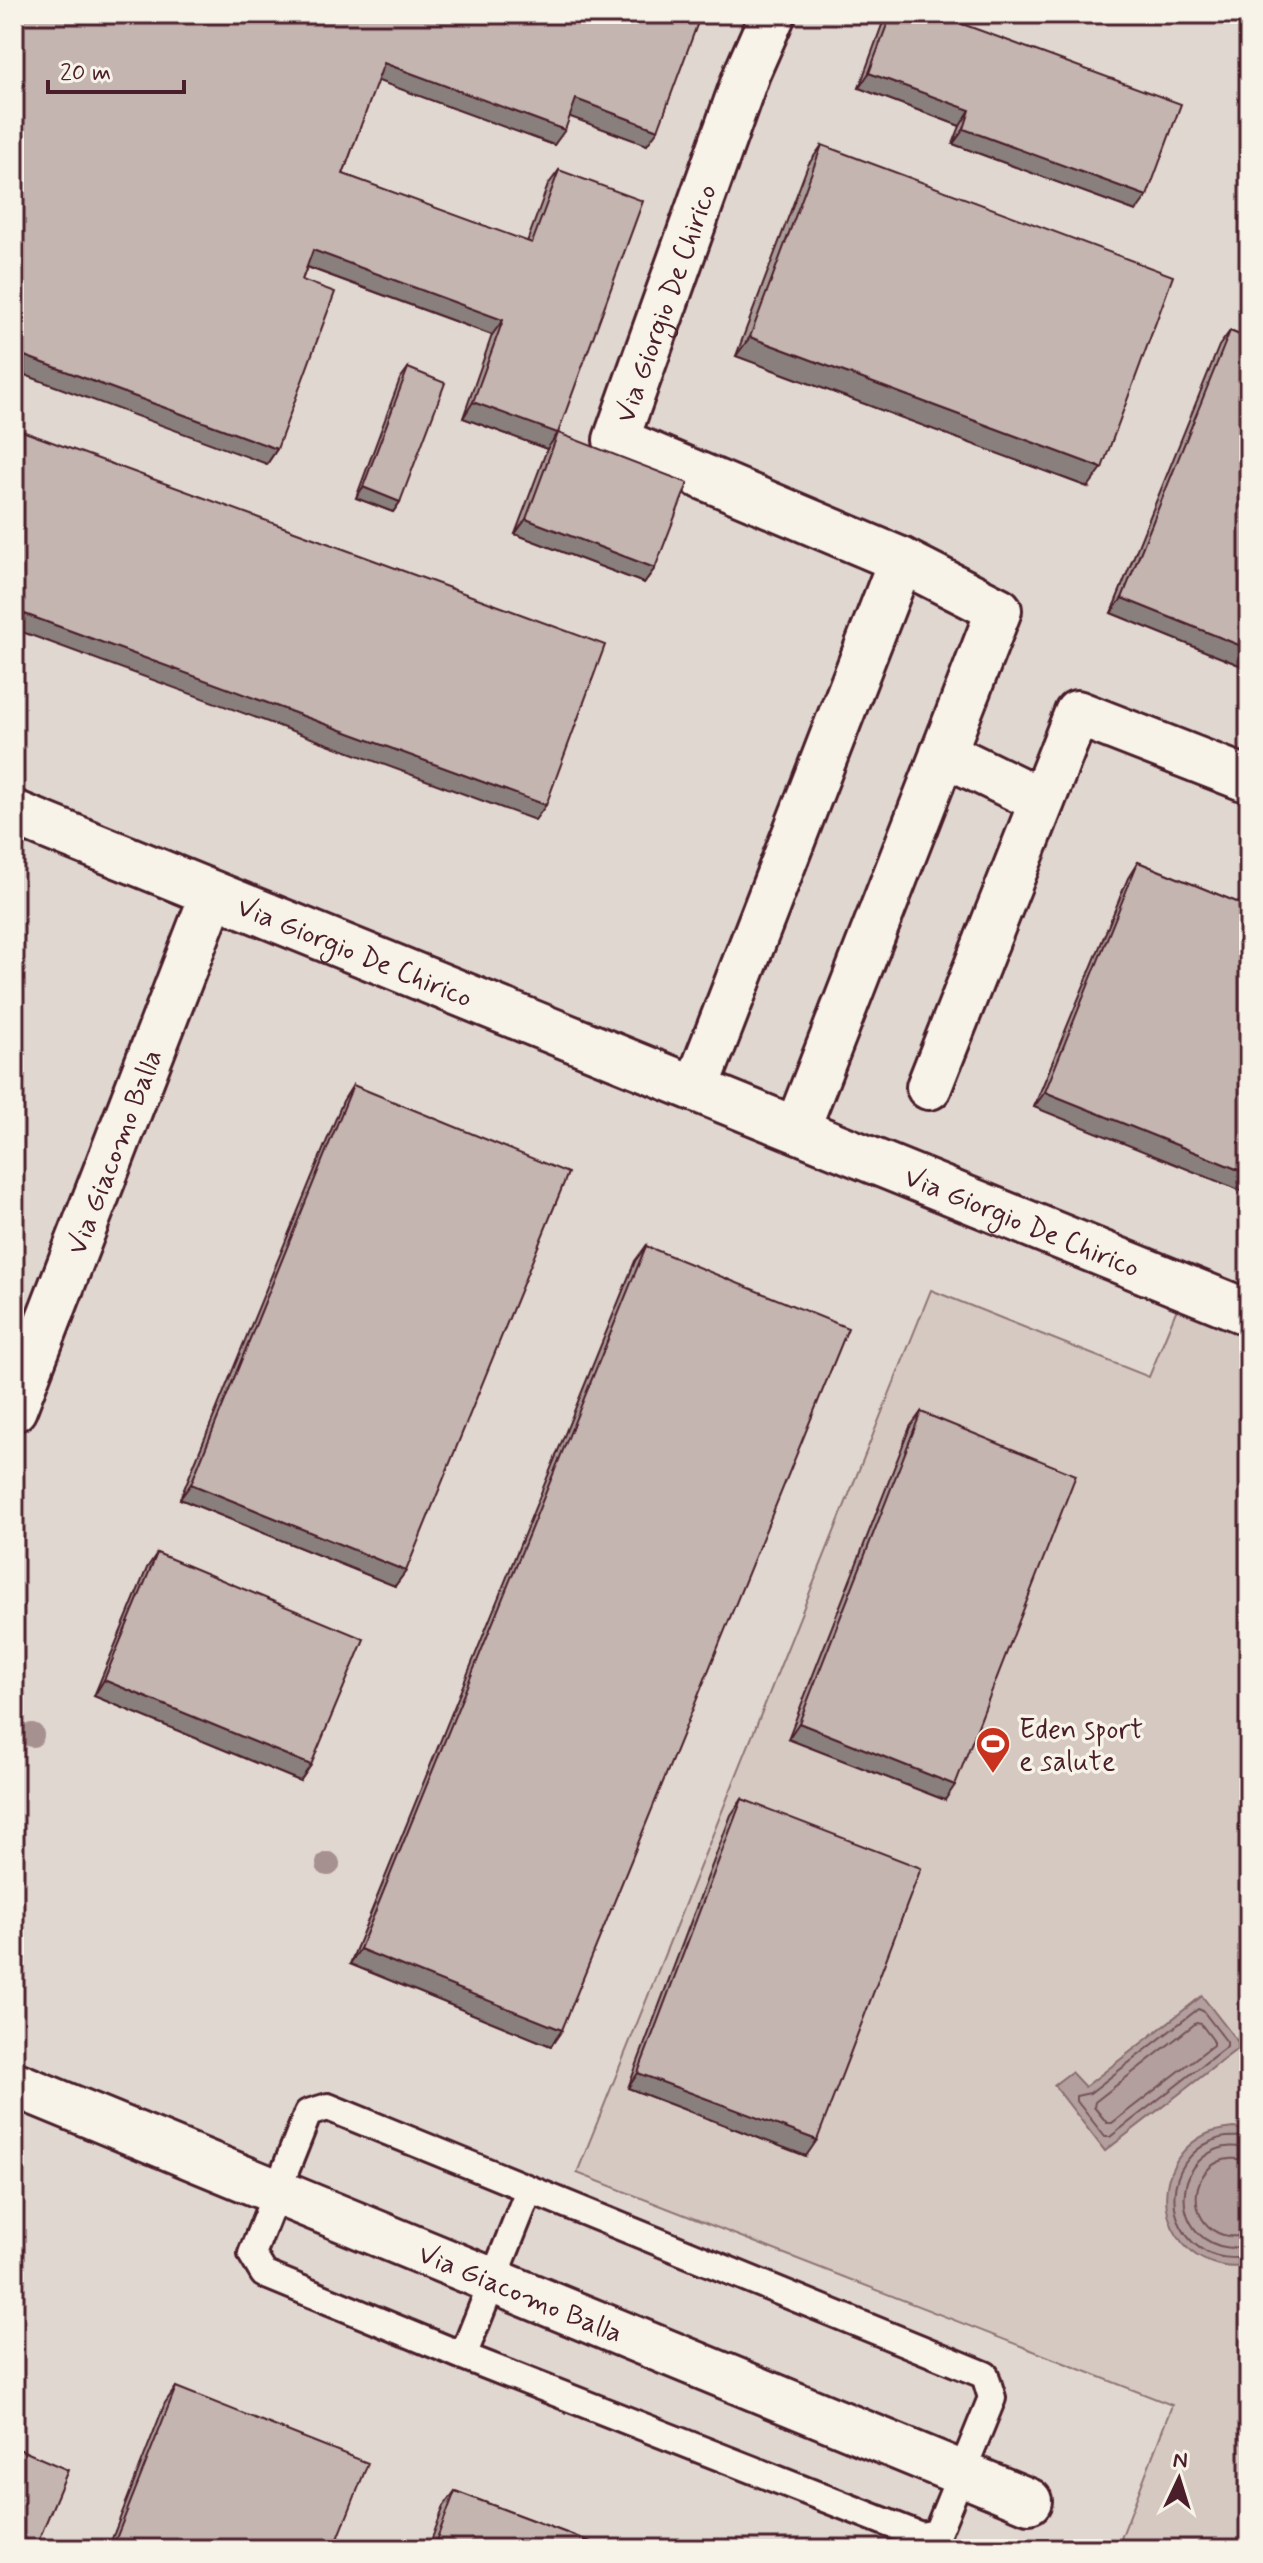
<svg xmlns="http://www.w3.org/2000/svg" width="1263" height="2563" viewBox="0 0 1263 2563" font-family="Mynerve,sans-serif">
	<rect width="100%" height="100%" fill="#ece6dd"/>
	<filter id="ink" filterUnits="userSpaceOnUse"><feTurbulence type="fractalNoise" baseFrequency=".0125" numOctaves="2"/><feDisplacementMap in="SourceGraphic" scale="16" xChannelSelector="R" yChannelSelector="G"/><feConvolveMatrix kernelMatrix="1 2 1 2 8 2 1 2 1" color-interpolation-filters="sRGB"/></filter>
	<g filter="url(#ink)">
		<path fill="#e0d7d0" d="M 14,14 L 1249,14 L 1249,2549 L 14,2549 Z"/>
		<path fill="#d5c9c2" stroke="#907476" stroke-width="2" d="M 931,1290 L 1149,1377 L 1180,1301 L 1249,1329 L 1249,2549 L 1117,2549 L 1172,2405 L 577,2173 Z"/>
		<path fill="#b39f9d" stroke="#896c6f" stroke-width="2" d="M 1202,1996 L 1241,2046 L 1105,2151 L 1054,2085 L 1071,2072 L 1085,2087 Z
			M 1233,2128 L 1249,2130 L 1249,2266 C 1241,2266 1232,2268 1224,2266 C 1155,2254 1145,2161 1209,2133 C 1216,2130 1225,2129 1233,2128 Z"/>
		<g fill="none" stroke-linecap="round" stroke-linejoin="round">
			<path stroke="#745259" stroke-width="2" d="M 1198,2009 L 1203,2011 L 1227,2042 L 1227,2046 L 1110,2137 L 1105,2137 L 1076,2100 L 1076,2096 L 1090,2093 Z
				M 1196,2023 L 1201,2024 L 1213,2040 L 1213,2045 L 1112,2123 L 1107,2123 L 1094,2107 L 1095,2102 Z
				M 1249,2137 C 1236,2137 1224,2135 1212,2141 C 1165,2161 1161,2227 1206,2252 C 1220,2259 1234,2258 1249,2258
				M 1249,2148 C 1238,2147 1228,2145 1218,2149 C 1176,2164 1173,2224 1212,2243 C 1224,2249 1236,2248 1249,2248
				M 1249,2160 C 1238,2159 1228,2157 1218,2162 C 1190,2176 1189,2219 1218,2233 C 1228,2238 1238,2236 1249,2236"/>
			<defs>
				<path id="lane" d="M 328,2107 L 985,2375 L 992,2398 L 937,2533 L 921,2536 L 463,2356 L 264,2274 L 252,2254 L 308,2113 Z
					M 463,2356 L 529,2190"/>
				<g id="street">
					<path d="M 943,753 L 1042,801"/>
					<path id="s1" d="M 14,813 L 1249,1313"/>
					<path d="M 929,1087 L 1077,713 L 1249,780"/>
					<path id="s2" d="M 696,1089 L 901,560 L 616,440 L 747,73 L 773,14"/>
					<path d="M 797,1129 L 999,610 L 901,560"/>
					<path id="s3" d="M 14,1409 L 213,894"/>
					<path id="s4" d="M 14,2084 L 1029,2501"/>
				</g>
			</defs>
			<use href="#lane" stroke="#4a1f2b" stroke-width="32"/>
			<use href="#street" stroke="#4a1f2b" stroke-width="50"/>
			<use href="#lane" stroke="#f7f3e8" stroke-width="26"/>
			<use href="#street" stroke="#f7f3e8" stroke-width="44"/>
		</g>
		<g fill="#a69090">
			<circle cx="32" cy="1735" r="12"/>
			<circle cx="328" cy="1864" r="12"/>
		</g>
		<path fill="#a99c97" stroke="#4a1f2b" stroke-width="2" d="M 14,14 L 701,14 L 647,145 L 570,116 L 554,145 L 377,80 L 343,174 L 527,242 L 548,185 L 559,170 L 558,433 L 655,568 L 644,583 L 515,534 L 547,449 L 463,418 L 492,335 L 307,267 L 302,280 L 277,449 L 267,464 Z
			M 886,14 L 935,14 L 1136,211 L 953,144 L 960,126 L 859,88 Z
			M 822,145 L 1088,487 L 736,356 L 808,165 Z
			M 1230,331 L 1249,339 L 1249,669 L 1111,613 L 1219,346 Z
			M 408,368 L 400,502 L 393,512 L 356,498 L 400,379 Z
			M 1138,862 L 1249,907 L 1034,1107 L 1128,878 Z
			M 353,1085 L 406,1571 L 395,1586 L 180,1499 L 343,1101 Z
			M 646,1246 L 562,2030 L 551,2046 L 350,1964 L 635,1261 Z
			M 921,1412 L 945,1800 L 788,1739 L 910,1427 Z
			M 157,1553 L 311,1765 L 300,1781 L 94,1696 L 147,1568 Z
			M 742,1799 L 806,2156 L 628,2088 L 731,1815 Z
			M 176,2387 L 334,2549 L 108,2549 L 165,2403 Z
			M 455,2491 L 609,2549 L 428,2549 L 444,2506 Z"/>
		<path fill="#897f7b" stroke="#4a1f2b" stroke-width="2" d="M 384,63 L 565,130 L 554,145 L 373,79 Z
			M 869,73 L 970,110 L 960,126 L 859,88 Z
			M 576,99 L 658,130 L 647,145 L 565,115 Z
			M 964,129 L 1147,196 L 1136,211 L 953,144 Z
			M 313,250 L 503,320 L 492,335 L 302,265 Z
			M 750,337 L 1102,468 L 1088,487 L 736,356 Z
			M 14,352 L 277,449 L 267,464 L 14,371 Z
			M 473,402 L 558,433 L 547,449 L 463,418 Z
			M 363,487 L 400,502 L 393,512 L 356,498 Z
			M 526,519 L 655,568 L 644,583 L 515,534 Z
			M 1122,598 L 1249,649 L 1249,669 L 1111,613 Z
			M 14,610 L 546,805 L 535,820 L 14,629 Z
			M 1045,1092 L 1249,1174 L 1249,1194 L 1034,1107 Z
			M 191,1484 L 406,1571 L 395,1586 L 180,1499 Z
			M 104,1680 L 311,1765 L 300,1781 L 94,1696 Z
			M 799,1723 L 955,1785 L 945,1800 L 788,1739 Z
			M 360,1949 L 562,2030 L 551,2046 L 350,1964 Z
			M 638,2073 L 817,2140 L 806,2156 L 628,2088 Z"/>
		<path fill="#c4b5b0" stroke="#4a1f2b" stroke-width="2" d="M 14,14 L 701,14 L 658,130 L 576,99 L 565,130 L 384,63 L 343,174 L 532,243 L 559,170 L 643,201 L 558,433 L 688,483 L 655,568 L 526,519 L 558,433 L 473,402 L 503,320 L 313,250 L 302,280 L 335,292 L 277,449 L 14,352 Z
			M 891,14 L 935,14 L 1181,104 L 1147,196 L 964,129 L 970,110 L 869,73 Z
			M 822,145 L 1173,276 L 1102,468 L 750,337 Z
			M 1230,331 L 1249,339 L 1249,649 L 1122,598 Z
			M 408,368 L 445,383 L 400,502 L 363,487 Z
			M 14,428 L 605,645 L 546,805 L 14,610 Z
			M 1138,862 L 1249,907 L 1249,1174 L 1045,1092 Z
			M 353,1085 L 568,1173 L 406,1571 L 191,1484 Z
			M 646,1246 L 848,1328 L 562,2030 L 360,1949 Z
			M 921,1412 L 1076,1475 L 955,1785 L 799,1723 Z
			M 157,1553 L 364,1639 L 311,1765 L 104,1680 Z
			M 742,1799 L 921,1868 L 817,2140 L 638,2073 Z
			M 176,2387 L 368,2463 L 334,2549 L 112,2549 Z
			M 14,2447 L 68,2470 L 35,2549 L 14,2549 Z
			M 455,2491 L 609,2549 L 433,2549 Z"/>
	</g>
	<defs>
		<symbol id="stadium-pin" viewBox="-11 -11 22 30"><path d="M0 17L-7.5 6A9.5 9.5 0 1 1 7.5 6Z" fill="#c8321e" stroke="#f7f3e8"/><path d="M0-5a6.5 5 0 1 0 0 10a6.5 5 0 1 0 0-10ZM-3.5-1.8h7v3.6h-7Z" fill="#fff"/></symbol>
	</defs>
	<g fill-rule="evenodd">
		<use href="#stadium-pin" x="973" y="1724" width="40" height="54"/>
	</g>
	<g text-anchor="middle" stroke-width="7" stroke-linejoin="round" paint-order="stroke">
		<g font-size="28" fill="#4a1f2b" stroke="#f7f3e8">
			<text dy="10" stroke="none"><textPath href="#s2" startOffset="1022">Via Giorgio De Chirico</textPath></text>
			<text dy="10" stroke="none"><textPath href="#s1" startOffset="368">Via Giorgio De Chirico</textPath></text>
			<text dy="10" stroke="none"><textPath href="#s3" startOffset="276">Via Giacomo Balla</textPath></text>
			<text dy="10" stroke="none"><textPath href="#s1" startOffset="1088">Via Giorgio De Chirico</textPath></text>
			<text dy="10" stroke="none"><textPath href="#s4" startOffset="548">Via Giacomo Balla</textPath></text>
		</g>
		<g font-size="28" fill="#4a1f2b" stroke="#f7f3e8" text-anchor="start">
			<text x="1019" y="1738">Eden sport<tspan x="1019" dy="32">e salute</tspan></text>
		</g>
	</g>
	<rect width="1263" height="2563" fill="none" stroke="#f7f3e8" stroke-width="48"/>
	<rect x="24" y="24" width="1215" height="2515" fill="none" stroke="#4a1f2b" stroke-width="3" filter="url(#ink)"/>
	<g transform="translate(1179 2479) rotate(4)" stroke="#f7f3e8" stroke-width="6" paint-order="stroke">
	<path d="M0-6L14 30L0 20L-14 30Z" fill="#4a1f2b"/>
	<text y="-12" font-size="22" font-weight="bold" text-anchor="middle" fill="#4a1f2b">N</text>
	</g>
	<path d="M48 80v12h136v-12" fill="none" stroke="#4a1f2b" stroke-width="4"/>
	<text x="60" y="80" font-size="24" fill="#4a1f2b" stroke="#f7f3e8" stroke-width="6" paint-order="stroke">20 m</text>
</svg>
